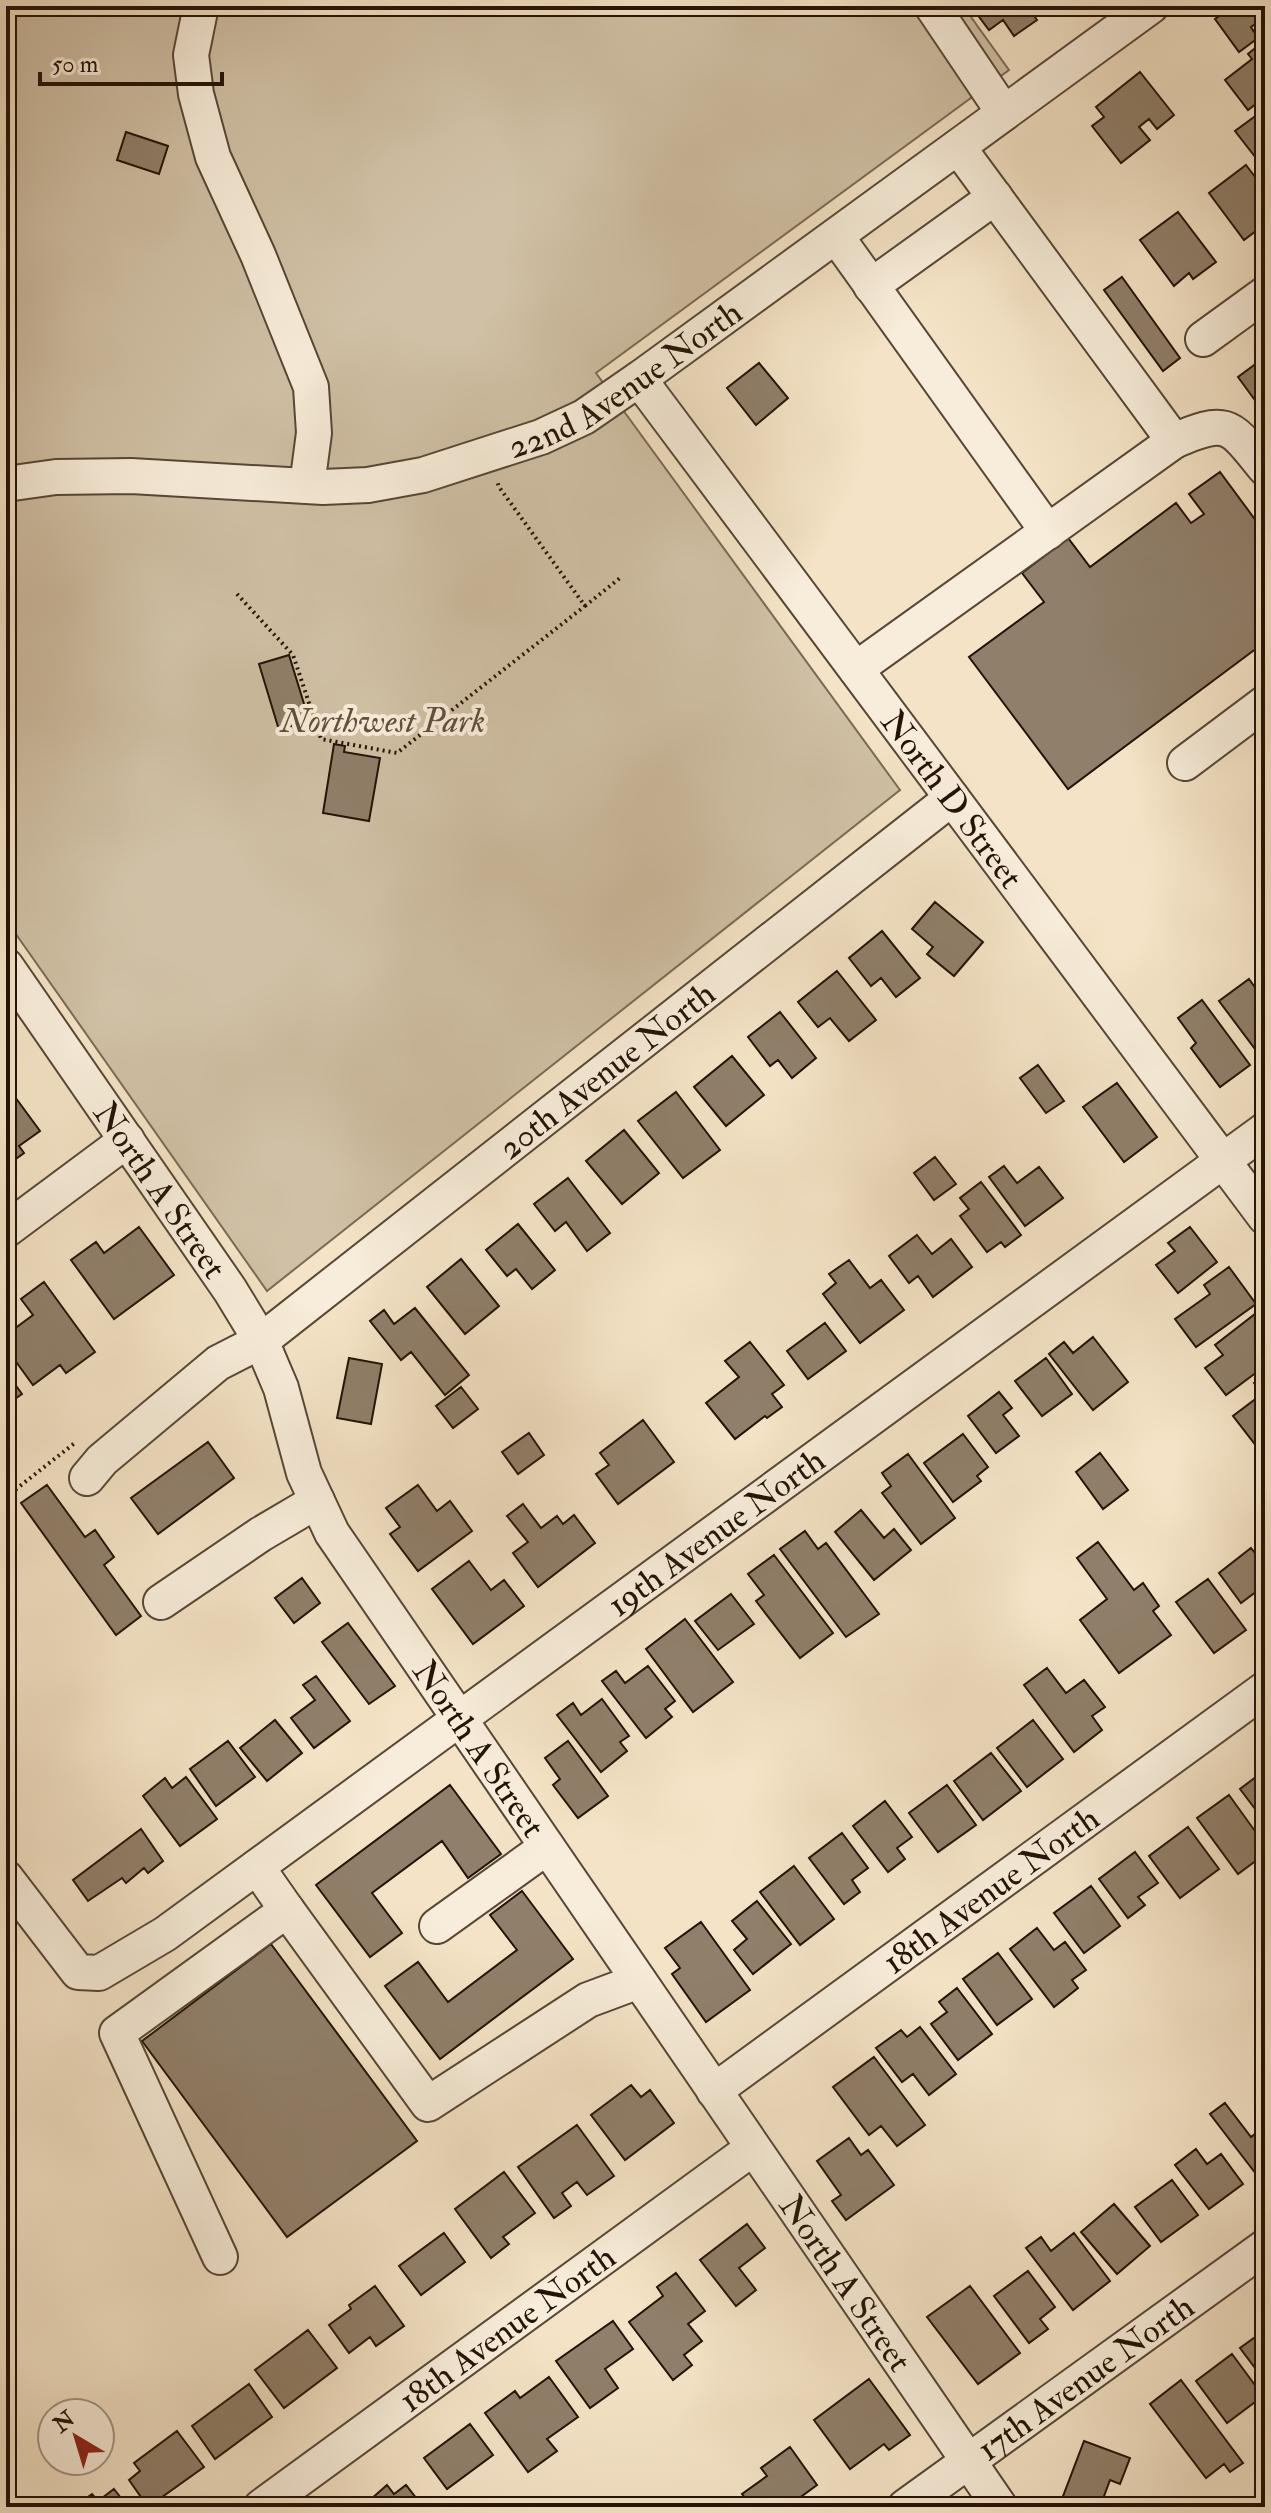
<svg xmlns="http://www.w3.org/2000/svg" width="1271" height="2513" viewBox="0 0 1271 2513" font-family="'IM FELL Double Pica',serif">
	<rect width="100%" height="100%" fill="#f4e3c6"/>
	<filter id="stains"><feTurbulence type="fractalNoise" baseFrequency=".0025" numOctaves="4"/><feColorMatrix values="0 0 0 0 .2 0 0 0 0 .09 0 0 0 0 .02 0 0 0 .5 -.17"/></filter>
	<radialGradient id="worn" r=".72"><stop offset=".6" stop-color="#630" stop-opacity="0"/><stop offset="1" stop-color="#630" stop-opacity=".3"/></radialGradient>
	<path fill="#d0c0a5" stroke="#7a6a56" stroke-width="2" d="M 6,6 L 963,6 L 1009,70 L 596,373 L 900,790 L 267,1291 L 6,920 Z"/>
	<path fill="#907f6a" stroke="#231306" stroke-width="2" d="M 971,6 L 1027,6 L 1037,20 L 1014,36 L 1003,20 L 989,30 Z
		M 1222,6 L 1262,6 L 1265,9 L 1265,17 L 1251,27 L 1258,38 L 1239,52 L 1215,19 L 1226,11 Z
		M 1265,40 L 1265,97 L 1248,110 L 1225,80 L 1252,59 L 1248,54 Z
		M 1140,72 L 1174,115 L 1157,129 L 1149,119 L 1139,127 L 1150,140 L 1121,163 L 1092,126 L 1104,117 L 1096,107 Z
		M 1265,109 L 1265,165 L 1263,167 L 1235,131 Z
		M 126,132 L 168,146 L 159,174 L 117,160 Z
		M 1246,165 L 1265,190 L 1265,224 L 1244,240 L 1209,193 Z
		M 1178,212 L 1216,262 L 1193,279 L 1189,273 L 1174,286 L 1140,240 Z
		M 1122,277 L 1180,358 L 1163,371 L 1104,290 Z
		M 1265,357 L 1265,414 L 1238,377 Z
		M 759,363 L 788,398 L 756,425 L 727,388 Z
		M 1220,472 L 1265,533 L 1265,642 L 1068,789 L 969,657 L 1044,602 L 1022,573 L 1068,538 L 1090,567 L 1176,503 L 1191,523 L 1204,514 L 1189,494 Z
		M 289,655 L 309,720 L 279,730 L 259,664 Z
		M 334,744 L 345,746 L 344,752 L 380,758 L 369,821 L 323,813 Z
		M 935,902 L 983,942 L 954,976 L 927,954 L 933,947 L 912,929 Z
		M 882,931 L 920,978 L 896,997 L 881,978 L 871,986 L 849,958 Z
		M 837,971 L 876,1020 L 849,1041 L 830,1018 L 818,1027 L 798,1002 Z
		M 1249,979 L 1265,1001 L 1265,1054 L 1261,1057 L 1219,1001 Z
		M 1202,1000 L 1250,1065 L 1220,1087 L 1191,1048 L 1196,1043 L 1178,1018 Z
		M 780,1012 L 816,1058 L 792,1078 L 778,1060 L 770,1066 L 748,1037 Z
		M 732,1056 L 764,1095 L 726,1126 L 694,1087 Z
		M 1038,1065 L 1064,1101 L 1046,1113 L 1020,1078 Z
		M 1117,1083 L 1157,1137 L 1124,1162 L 1083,1107 Z
		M 7,1086 L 40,1131 L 19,1146 L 24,1153 L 6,1166 Z
		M 676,1092 L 720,1150 L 683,1178 L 638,1121 Z
		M 624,1130 L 659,1173 L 622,1204 L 586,1161 Z
		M 935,1157 L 956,1184 L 934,1200 L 914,1173 Z
		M 1004,1166 L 1017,1183 L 1039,1167 L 1063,1198 L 1025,1226 L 989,1177 Z
		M 568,1178 L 610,1233 L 587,1251 L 566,1222 L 555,1231 L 534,1204 Z
		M 981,1182 L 1021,1235 L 1005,1247 L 1001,1242 L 987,1252 L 960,1216 L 969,1209 L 960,1198 Z
		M 518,1224 L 555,1270 L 532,1289 L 516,1269 L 507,1276 L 486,1250 Z
		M 139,1227 L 174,1275 L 114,1319 L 71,1260 L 96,1242 L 104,1253 Z
		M 1190,1227 L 1217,1262 L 1178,1293 L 1156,1265 L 1175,1251 L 1168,1243 Z
		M 917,1235 L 932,1254 L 951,1239 L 972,1267 L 933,1297 L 918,1276 L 909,1283 L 889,1256 Z
		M 461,1259 L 499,1306 L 465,1334 L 427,1287 Z
		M 849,1260 L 870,1288 L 881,1280 L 904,1310 L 860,1343 L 823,1294 L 836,1283 L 829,1274 Z
		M 1229,1267 L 1256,1304 L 1196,1347 L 1175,1319 L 1210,1294 L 1204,1285 Z
		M 44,1282 L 95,1352 L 66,1373 L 60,1365 L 33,1385 L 6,1348 L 6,1335 L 33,1315 L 21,1299 Z
		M 415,1308 L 469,1375 L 445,1395 L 411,1352 L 401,1360 L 370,1321 L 384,1310 L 394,1324 Z
		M 1255,1314 L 1265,1327 L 1265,1366 L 1226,1395 L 1205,1368 L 1223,1355 L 1215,1345 Z
		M 825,1323 L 846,1351 L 808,1379 L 787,1351 Z
		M 1093,1337 L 1128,1382 L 1093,1410 L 1049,1354 L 1064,1342 L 1073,1353 Z
		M 750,1342 L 784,1385 L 772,1394 L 782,1407 L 767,1418 L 765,1416 L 735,1439 L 706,1403 L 739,1377 L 725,1361 Z
		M 349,1358 L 382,1364 L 371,1424 L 337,1418 Z
		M 1046,1358 L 1072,1394 L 1042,1416 L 1015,1381 Z
		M 6,1372 L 22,1394 L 6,1405 Z
		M 1265,1375 L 1265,1435 L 1254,1443 L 1233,1416 L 1262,1394 L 1254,1383 Z
		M 461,1387 L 478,1409 L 453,1428 L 436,1406 Z
		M 999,1392 L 1012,1408 L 1003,1415 L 1019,1436 L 996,1453 L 968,1416 Z
		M 643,1420 L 674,1462 L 618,1504 L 596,1474 L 609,1465 L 600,1453 Z
		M 529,1433 L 544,1455 L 518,1474 L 502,1452 Z
		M 963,1434 L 988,1467 L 977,1476 L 981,1481 L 953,1502 L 924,1463 Z
		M 208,1442 L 234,1478 L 158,1534 L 131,1498 Z
		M 1100,1453 L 1128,1490 L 1103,1509 L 1076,1472 Z
		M 908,1454 L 955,1518 L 921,1544 L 882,1493 L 891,1486 L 882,1473 Z
		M 47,1485 L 85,1537 L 95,1530 L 114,1557 L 104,1565 L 141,1616 L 116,1635 L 21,1503 Z
		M 418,1485 L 437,1511 L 450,1501 L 472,1531 L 418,1571 L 390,1534 L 400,1527 L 386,1508 Z
		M 523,1504 L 541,1528 L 557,1516 L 563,1524 L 574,1515 L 595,1543 L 538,1587 L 513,1553 L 528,1542 L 507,1516 Z
		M 861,1510 L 884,1538 L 894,1529 L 911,1550 L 874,1580 L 835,1532 Z
		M 805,1531 L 818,1549 L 826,1543 L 879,1614 L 846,1637 L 780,1549 Z
		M 1098,1542 L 1134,1590 L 1143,1583 L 1159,1606 L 1153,1611 L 1171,1635 L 1119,1673 L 1080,1620 L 1107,1599 L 1077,1558 Z
		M 1251,1548 L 1265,1566 L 1265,1585 L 1241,1603 L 1219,1573 Z
		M 774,1555 L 833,1633 L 800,1658 L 756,1601 L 764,1595 L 748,1574 Z
		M 469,1561 L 491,1590 L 504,1580 L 524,1606 L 473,1644 L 432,1589 Z
		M 302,1578 L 320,1603 L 294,1623 L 275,1598 Z
		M 1208,1579 L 1246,1630 L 1214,1653 L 1176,1602 Z
		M 731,1594 L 754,1624 L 718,1650 L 695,1621 Z
		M 685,1619 L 733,1682 L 693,1712 L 646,1649 Z
		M 348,1623 L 395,1686 L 369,1704 L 322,1642 Z
		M 648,1666 L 675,1701 L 665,1709 L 672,1717 L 646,1738 L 602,1681 L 616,1671 L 625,1683 Z
		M 1047,1668 L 1066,1693 L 1084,1680 L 1105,1707 L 1092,1716 L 1102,1730 L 1074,1752 L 1024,1685 Z
		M 316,1676 L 350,1721 L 314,1748 L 291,1718 L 315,1700 L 303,1685 Z
		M 602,1699 L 629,1736 L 620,1742 L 627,1751 L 601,1772 L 557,1715 L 573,1703 L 581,1715 Z
		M 275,1720 L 302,1753 L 267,1781 L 240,1748 Z
		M 1033,1720 L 1063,1759 L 1027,1787 L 997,1748 Z
		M 228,1741 L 255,1777 L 216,1806 L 190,1769 Z
		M 568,1741 L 608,1796 L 578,1818 L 553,1785 L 560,1779 L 545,1758 Z
		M 991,1753 L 1021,1791 L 983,1820 L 954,1781 Z
		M 1265,1770 L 1265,1822 L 1240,1789 Z
		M 186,1777 L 217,1819 L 180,1846 L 143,1796 L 165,1778 L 172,1788 Z
		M 450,1785 L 501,1854 L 468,1878 L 442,1841 L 372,1893 L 402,1933 L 370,1957 L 316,1885 Z
		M 947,1785 L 976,1825 L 938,1852 L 909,1813 Z
		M 1229,1795 L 1265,1845 L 1265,1854 L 1238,1874 L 1197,1818 Z
		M 885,1801 L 912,1837 L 897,1848 L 905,1859 L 888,1872 L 853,1826 Z
		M 1188,1827 L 1219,1869 L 1180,1898 L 1149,1856 Z
		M 141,1829 L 163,1861 L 148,1873 L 144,1868 L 126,1883 L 122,1878 L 88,1901 L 73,1880 Z
		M 842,1833 L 868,1868 L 852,1880 L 860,1892 L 844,1904 L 809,1858 Z
		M 1135,1852 L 1158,1883 L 1138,1897 L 1145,1905 L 1128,1918 L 1099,1879 Z
		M 794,1866 L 834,1919 L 800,1945 L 760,1892 Z
		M 1091,1886 L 1120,1926 L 1084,1953 L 1054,1913 Z
		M 522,1891 L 573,1959 L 440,2059 L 385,1986 L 418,1962 L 448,2002 L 517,1950 L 490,1915 Z
		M 757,1901 L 791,1944 L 753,1974 L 734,1950 L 747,1939 L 732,1921 Z
		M 701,1922 L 750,1990 L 706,2022 L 672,1974 L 680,1968 L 665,1948 Z
		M 1037,1928 L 1054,1950 L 1065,1942 L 1086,1970 L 1072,1980 L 1078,1988 L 1054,2007 L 1010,1949 Z
		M 271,1944 L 417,2141 L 287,2237 L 142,2041 Z
		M 998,1953 L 1032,1999 L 997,2025 L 963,1979 Z
		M 957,1988 L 992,2034 L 958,2060 L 931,2024 L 947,2012 L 939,2002 Z
		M 920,2027 L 956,2074 L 929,2095 L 913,2074 L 902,2082 L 876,2048 L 901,2030 L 907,2037 Z
		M 874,2057 L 925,2125 L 897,2146 L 881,2126 L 869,2135 L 833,2087 Z
		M 631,2085 L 641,2097 L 650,2090 L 674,2123 L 625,2160 L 591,2115 Z
		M 1225,2103 L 1251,2137 L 1265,2126 L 1265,2168 L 1256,2174 L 1210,2114 Z
		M 577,2125 L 614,2176 L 587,2195 L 577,2182 L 562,2193 L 571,2206 L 554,2218 L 518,2167 Z
		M 849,2138 L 861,2155 L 868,2150 L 894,2185 L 846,2220 L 832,2201 L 841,2195 L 817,2161 Z
		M 1196,2149 L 1207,2164 L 1221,2154 L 1243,2184 L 1209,2209 L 1175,2165 Z
		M 504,2172 L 535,2213 L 503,2237 L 509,2244 L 491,2258 L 455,2209 Z
		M 1172,2180 L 1198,2215 L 1161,2242 L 1135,2207 Z
		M 1114,2204 L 1150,2246 L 1117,2274 L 1081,2232 Z
		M 747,2224 L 765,2248 L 739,2268 L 756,2290 L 736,2306 L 700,2260 Z
		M 444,2233 L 465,2262 L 421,2295 L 399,2266 Z
		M 1074,2233 L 1110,2281 L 1073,2310 L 1026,2248 L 1041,2237 L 1051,2251 Z
		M 1028,2271 L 1055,2307 L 1040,2319 L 1048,2329 L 1029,2343 L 994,2296 Z
		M 676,2273 L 705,2311 L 688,2324 L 702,2341 L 684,2355 L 692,2365 L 673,2380 L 629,2322 L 663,2296 L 657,2287 Z
		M 375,2286 L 404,2326 L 376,2346 L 370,2337 L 349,2353 L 329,2325 L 351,2309 L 349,2305 Z
		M 970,2286 L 1020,2353 L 978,2384 L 927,2317 Z
		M 613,2321 L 633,2349 L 605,2369 L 618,2388 L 590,2408 L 556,2361 Z
		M 308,2330 L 337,2368 L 284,2408 L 255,2370 Z
		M 1265,2330 L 1265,2379 L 1264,2380 L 1240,2348 Z
		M 1232,2354 L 1263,2396 L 1227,2423 L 1196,2381 Z
		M 549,2377 L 578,2417 L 547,2439 L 557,2451 L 528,2472 L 485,2413 L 515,2391 L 520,2398 Z
		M 869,2379 L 910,2435 L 889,2450 L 884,2444 L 850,2469 L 814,2420 Z
		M 1181,2380 L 1243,2463 L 1230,2472 L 1224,2464 L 1206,2478 L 1150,2404 Z
		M 249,2384 L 272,2417 L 215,2459 L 192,2426 Z
		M 470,2424 L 493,2455 L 447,2489 L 424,2458 Z
		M 177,2431 L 204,2467 L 148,2507 L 129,2480 L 140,2471 L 134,2463 Z
		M 1084,2441 L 1130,2458 L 1120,2484 L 1110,2480 L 1100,2507 L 1083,2507 L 1062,2499 Z
		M 790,2447 L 817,2485 L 787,2507 L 752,2507 L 742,2494 L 767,2476 L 761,2468 Z
		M 387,2485 L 394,2494 L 406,2485 L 423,2507 L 362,2507 Z
		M 114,2489 L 128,2507 L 80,2507 L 78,2504 L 92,2494 L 98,2501 Z"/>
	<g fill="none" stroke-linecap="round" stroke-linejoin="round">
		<defs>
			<g id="minor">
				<path d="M 201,6 L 191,55 L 196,94 L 213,157 L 258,255 L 311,387 L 314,433 L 307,486"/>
				<path d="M 932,6 L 1004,113"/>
				<path d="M 836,236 L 1048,532"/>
				<path d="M 871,286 L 995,197"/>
				<path d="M 1203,339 L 1265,294"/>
				<path id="s1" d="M 639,379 L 1265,1217"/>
				<path d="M 1174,441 C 1228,417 1230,425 1265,468"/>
				<path id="s2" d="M 6,484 L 56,477 L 131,476 L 323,487 L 368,485 L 423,475 L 541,437 L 584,417 L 639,379 L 1151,6"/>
				<path d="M 856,669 L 1174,441 L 958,147"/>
				<path d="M 1185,763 L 1265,703"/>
				<path id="s3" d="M 6,966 L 230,1290 L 261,1341 L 281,1388 L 304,1473 L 332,1533 L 1000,2507"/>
				<path d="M 6,1230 L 127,1140"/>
				<path id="s4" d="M 87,1478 L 102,1460 L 218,1363 L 261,1341 L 952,798"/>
				<path d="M 161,1602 L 261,1534 L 317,1501"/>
				<path id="s5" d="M 6,1878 L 78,1972 L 99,1973 L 165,1934 L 1265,1130"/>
				<path d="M 287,1910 L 428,2104 L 588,2000 L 639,1981"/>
				<path d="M 437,1926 L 547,1847"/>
				<path id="s6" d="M 714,2091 L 1265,1689"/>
				<path d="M 220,2257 L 117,2033 L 287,1910 L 257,1867"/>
				<path id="s7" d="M 261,2507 L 753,2148"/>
				<path id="s8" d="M 905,2507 L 1265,2247"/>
			</g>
		</defs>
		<use href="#minor" stroke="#574736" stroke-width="38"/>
		<path stroke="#231306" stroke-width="4" stroke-dasharray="2 4" stroke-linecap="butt" d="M 237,594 L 293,655 L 321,739 L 397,753 L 585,606 L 499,487 L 497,481
			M 585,606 L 620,578
			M 6,1497 L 76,1442"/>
		<use href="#minor" stroke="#f8edda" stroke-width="34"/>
	</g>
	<g text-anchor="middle" stroke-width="8" stroke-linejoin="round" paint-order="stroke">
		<g font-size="34" fill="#231306" stroke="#f8edda">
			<text dy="12" stroke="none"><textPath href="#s2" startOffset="644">22nd Avenue North</textPath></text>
			<text dy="12" stroke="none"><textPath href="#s1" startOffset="524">North D Street</textPath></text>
			<text dy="12" stroke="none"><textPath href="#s4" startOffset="662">20th Avenue North</textPath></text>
			<text dy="12" stroke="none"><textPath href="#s3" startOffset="272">North A Street</textPath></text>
			<text dy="12" stroke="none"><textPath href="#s5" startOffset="898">19th Avenue North</textPath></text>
			<text dy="12" stroke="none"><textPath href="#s3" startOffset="920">North A Street</textPath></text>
			<text dy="12" stroke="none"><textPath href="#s6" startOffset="342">18th Avenue North</textPath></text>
			<text dy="12" stroke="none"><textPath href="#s3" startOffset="1568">North A Street</textPath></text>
			<text dy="12" stroke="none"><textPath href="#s7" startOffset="304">18th Avenue North</textPath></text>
			<text dy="12" stroke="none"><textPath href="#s8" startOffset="222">17th Avenue North</textPath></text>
		</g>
		<g font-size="34" font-style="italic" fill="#60503e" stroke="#f8edda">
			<text x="383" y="732">Northwest Park</text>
		</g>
	</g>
	<rect width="1271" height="2513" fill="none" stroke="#f4e3c6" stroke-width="32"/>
	<rect x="8" y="8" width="1255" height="2497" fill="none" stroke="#231306" stroke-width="4"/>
	<rect x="16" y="16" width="1239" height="2481" fill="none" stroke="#231306" stroke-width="2"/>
	<g transform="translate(76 2437) rotate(322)"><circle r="38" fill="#f8edda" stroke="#a39685" stroke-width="2"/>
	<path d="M0-6L14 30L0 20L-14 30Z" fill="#8f2418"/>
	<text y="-12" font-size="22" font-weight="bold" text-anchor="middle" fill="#231306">N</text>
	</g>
	<path d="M40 72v12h182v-12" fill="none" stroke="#231306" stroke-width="4"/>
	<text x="52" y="72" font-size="24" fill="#231306" stroke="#f8edda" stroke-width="6" paint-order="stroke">50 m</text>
	<rect width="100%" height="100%" filter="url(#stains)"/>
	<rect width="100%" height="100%" fill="url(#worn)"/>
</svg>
